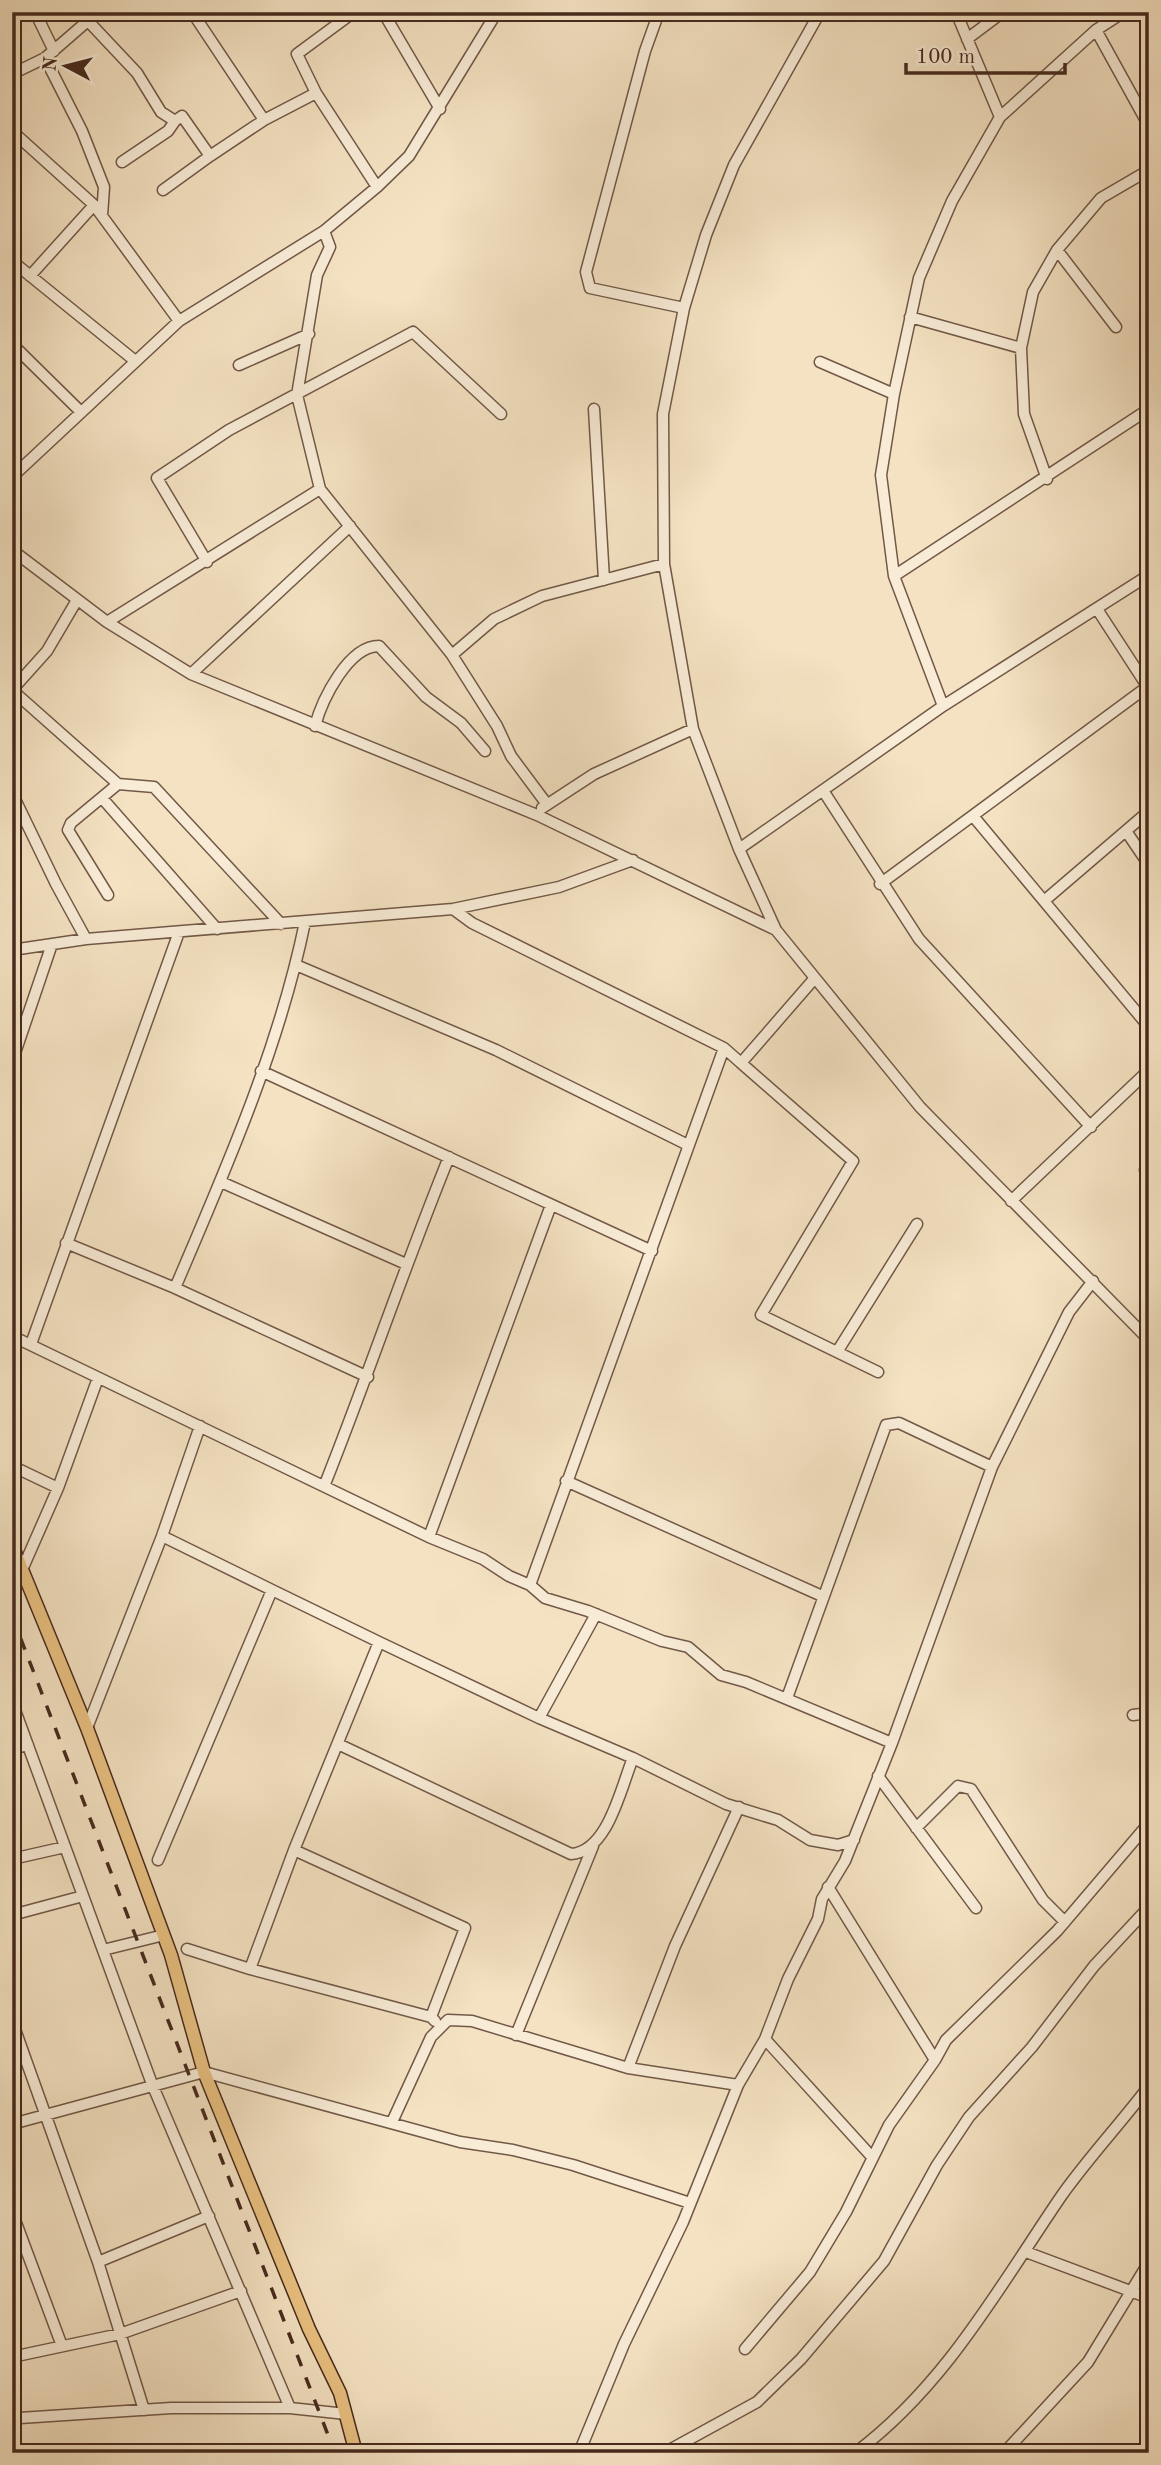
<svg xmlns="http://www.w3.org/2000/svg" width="1161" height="2465" viewBox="0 0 1161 2465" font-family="'Old Standard TT',serif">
	<rect width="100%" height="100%" fill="#f4e2c2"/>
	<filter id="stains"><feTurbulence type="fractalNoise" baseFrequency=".00286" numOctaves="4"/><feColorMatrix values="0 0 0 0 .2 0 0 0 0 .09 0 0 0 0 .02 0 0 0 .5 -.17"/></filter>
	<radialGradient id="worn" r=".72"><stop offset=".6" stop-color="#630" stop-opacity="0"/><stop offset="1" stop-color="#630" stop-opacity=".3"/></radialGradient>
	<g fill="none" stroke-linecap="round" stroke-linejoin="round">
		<defs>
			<path id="minor" d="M 35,12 L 54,51
				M 192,12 L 264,120
				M 354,12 L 297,54 L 316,93 L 377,187
				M 383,12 L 440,109
				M 659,12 L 645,51 L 586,272 L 590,288 L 684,308
				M 820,12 L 734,165 L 706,235 L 684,308 L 663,414 L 664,564 L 693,729 L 739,849 L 776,930 L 920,1107 L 1149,1340
				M 956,12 L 1000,117
				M 89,22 L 137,73 L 161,112 L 175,121 L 182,116 L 210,156 L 264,120 L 316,93
				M 1096,30 L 1149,126
				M 967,39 L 1003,12
				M 45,58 L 82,131 L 104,187 L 102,216
				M 12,74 L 45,58 L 98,12
				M 12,131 L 94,205 L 179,321
				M 122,162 L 168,131 L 175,121
				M 163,190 L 210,156
				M 324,231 L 330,247 L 317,275 L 297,395 L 320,489 L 452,655 L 497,726 L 511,756 L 546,803
				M 1057,250 L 1116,327
				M 12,261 L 134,360
				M 30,276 L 94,205
				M 910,317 L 1021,348
				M 12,344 L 81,412
				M 820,362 L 894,394
				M 239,365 L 309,334
				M 594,409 L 604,580
				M 12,477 L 179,321 L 324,231 L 377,187 L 409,156 L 497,12
				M 1047,479 L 1024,414 L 1021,348 L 1033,292 L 1057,250 L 1101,198 L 1149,170
				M 12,550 L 107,622 L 191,674 L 537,815 L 776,930
				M 207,562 L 157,478 L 229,430 L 413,332 L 501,414
				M 894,576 L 1149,409
				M 1097,609 L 1149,689
				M 107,622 L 320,489
				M 452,655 L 494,619 L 542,596 L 664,564
				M 191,674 L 350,526
				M 12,690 L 118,784 L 154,787 L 281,924
				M 12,690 L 47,651 L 77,600
				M 943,706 L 894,576 L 881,475 L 894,394 L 919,278 L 952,201 L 1000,117 L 1096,30 L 1124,12
				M 315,726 C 322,700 348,646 379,646 L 426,697 L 461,723 L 485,751
				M 824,792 L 919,939 L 1091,1127
				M 12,793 L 56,884 L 86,939
				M 102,798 L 217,929
				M 542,808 L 594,774 L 693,729
				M 973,816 L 1149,1027
				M 1126,831 L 1149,865
				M 739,849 L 943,706 L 1149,575
				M 880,884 L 1147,687
				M 108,895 L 68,830 L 71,823 L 118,784
				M 1044,901 L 1149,811
				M 453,909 L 472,923 L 724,1048 L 530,1585
				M 12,950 L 86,939 L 453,909 L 559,887 L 633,860
				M 296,965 L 496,1050 L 688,1145
				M 724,1048 L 741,1063 L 814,979
				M 12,1062 L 52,944
				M 741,1063 L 853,1161 L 761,1315 L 878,1372
				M 261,1071 L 652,1251
				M 1145,1170 L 1149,1174
				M 221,1182 L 406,1264
				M 1011,1201 L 1149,1070
				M 66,1243 L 175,1288 L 368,1377
				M 175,1288 C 225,1171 279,1049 305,922
				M 12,1336 L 429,1537 L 483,1559 L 509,1576 L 530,1585 L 545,1598 L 588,1611 L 662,1641 L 688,1647 L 721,1675 L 746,1682 L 892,1743
				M 31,1344 L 179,932
				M 837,1352 L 917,1224
				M 12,1466 L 58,1488 L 22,1570
				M 566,1481 L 822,1596
				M 325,1484 C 368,1376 405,1265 449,1157
				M 58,1488 L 98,1378
				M 429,1537 L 551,1205
				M 379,1642 L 539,1718 L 633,1758
				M 787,1698 L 886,1425 L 899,1423 L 992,1467
				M 12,1702 L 152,2084 L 290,2408
				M 1133,1715 L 1149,1713
				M 539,1718 L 596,1614
				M 87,1728 L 162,1536 L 200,1426
				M 338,1744 L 571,1854 C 608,1852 621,1787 633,1758 L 726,1804 L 778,1820 L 810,1840 L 838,1845 L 854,1840
				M 12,1749 L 28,1745
				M 878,1776 L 976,1908
				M 916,1828 L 958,1786 L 971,1789 L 1043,1900 L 1065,1922
				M 294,1850 L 465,1928 L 431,2017
				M 12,1859 L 65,1847
				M 158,1860 L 272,1590 L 162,1536
				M 828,1887 L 935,2060
				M 12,1915 L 83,1896
				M 187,1949 L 250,1969 L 294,1850 L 379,1642 L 272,1590
				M 103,1950 L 164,1935
				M 250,1969 L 431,2017 L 435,2021
				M 12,2021 L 98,2262 L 144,2410
				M 516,2035 L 593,1846
				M 765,2039 L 872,2157
				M 628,2068 L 675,1946 L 739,1807
				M 392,2122 L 431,2037 L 448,2020 L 472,2021 L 628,2068 L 738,2085
				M 12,2124 L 204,2072 L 460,2142 L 513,2150 L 573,2165 L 690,2203
				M 12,2212 L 62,2346
				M 1026,2252 L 1149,2298
				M 98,2262 L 209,2216
				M 745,2349 L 810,2272 L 846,2212 L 889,2125 L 935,2060 L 946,2040 L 1057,1931 L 1149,1823
				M 12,2357 L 120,2334 L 241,2291
				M 20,2418 L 171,2408 L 290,2408 L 346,2414
				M 579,2453 L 624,2344 L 683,2222 L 738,2085 L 765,2039 L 788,1979 L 818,1919 L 822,1899 L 845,1861 L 892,1743 L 992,1467 L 1069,1312 L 1093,1281
				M 664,2453 L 757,2402 L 801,2359 L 884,2261 L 937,2165 L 969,2117 L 1032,2047 L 1094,1966 L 1149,1907
				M 855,2453 C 946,2385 999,2287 1062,2195 C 1089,2157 1121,2123 1149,2086
				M 1004,2453 L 1088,2362 L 1149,2262
				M 1145,2453 L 1149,2448"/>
			<path id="major" d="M 12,1545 L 87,1728 L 171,1955 L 204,2072 L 309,2329 L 340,2393 L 356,2453"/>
		</defs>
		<use href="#minor" stroke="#725847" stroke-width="13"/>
		<use href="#major" stroke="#462a1e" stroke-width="15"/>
		<use href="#minor" stroke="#f8ecd7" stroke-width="10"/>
		<use href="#major" stroke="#eac181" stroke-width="12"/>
		<path stroke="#462a1e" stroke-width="3.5" stroke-dasharray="12 12" stroke-linecap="butt" d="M 12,1616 L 335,2453"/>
	</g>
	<rect width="1161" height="2465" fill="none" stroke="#f4e2c2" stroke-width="42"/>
	<rect x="14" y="14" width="1133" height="2437" fill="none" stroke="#462a1e" stroke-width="3.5"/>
	<rect x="21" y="21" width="1119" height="2423" fill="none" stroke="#462a1e" stroke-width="2"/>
	<g transform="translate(66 66) rotate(277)" stroke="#f8ecd7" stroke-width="5" paint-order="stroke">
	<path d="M0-5L12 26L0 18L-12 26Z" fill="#462a1e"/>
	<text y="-10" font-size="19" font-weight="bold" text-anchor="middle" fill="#462a1e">N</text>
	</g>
	<path d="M906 63v10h159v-10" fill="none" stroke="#462a1e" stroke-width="3.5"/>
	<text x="916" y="63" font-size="21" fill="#462a1e" stroke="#f8ecd7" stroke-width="5" paint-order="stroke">100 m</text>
	<rect width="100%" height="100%" filter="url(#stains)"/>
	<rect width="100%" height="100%" fill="url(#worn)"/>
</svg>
